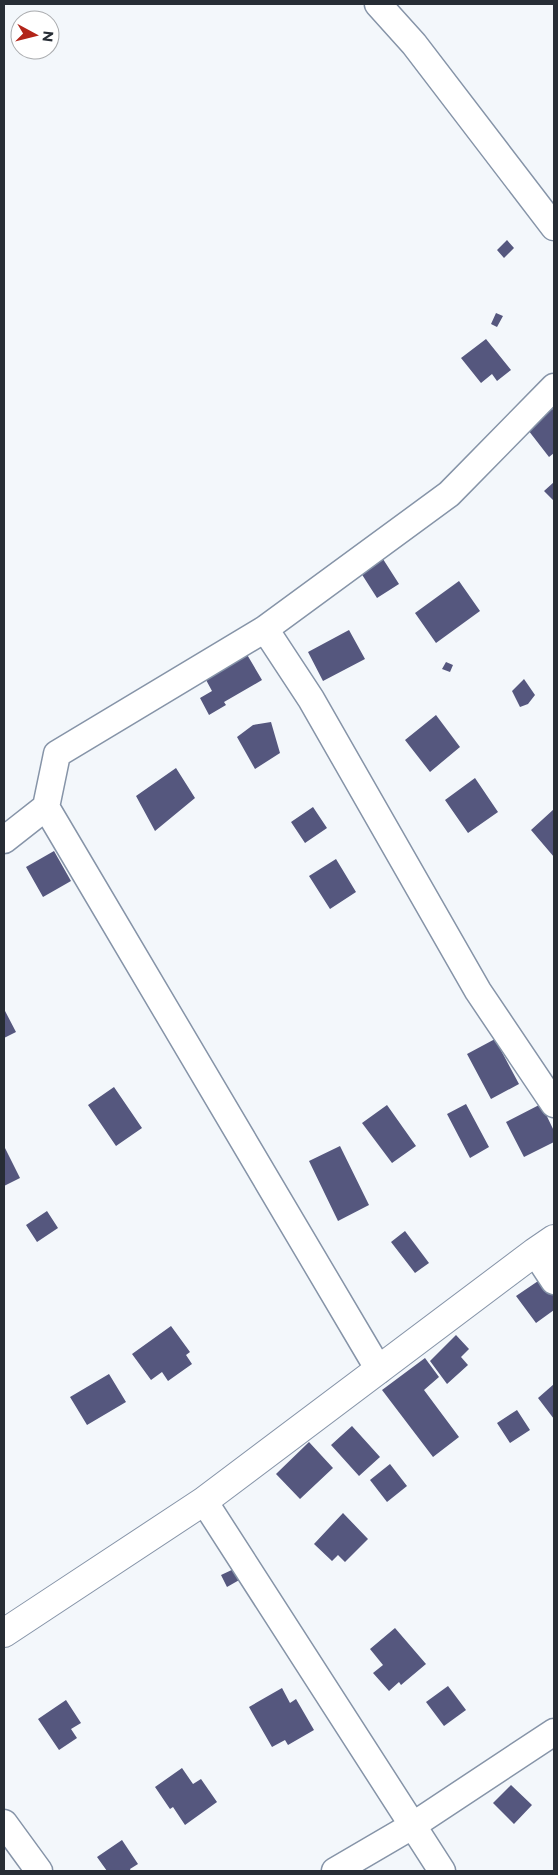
<svg xmlns="http://www.w3.org/2000/svg" width="558" height="1875" viewBox="0 0 558 1875" font-family="Montserrat,sans-serif">
	<rect width="100%" height="100%" fill="#f3f7fb"/>
	<path fill="#55577e" d="M 507,240 L 514,248 L 504,258 L 497,250 Z
		M 496,313 L 503,316 L 497,327 L 491,324 Z
		M 486,339 L 511,370 L 497,381 L 492,374 L 481,383 L 461,358 Z
		M 550,406 L 554,411 L 554,453 L 549,457 L 525,426 Z
		M 554,482 L 554,501 L 544,491 Z
		M 383,559 L 399,584 L 377,598 L 361,573 Z
		M 459,581 L 480,611 L 436,643 L 415,613 Z
		M 349,630 L 365,659 L 323,681 L 308,652 Z
		M 239,641 L 262,680 L 224,702 L 226,705 L 209,715 L 200,698 L 212,691 L 198,665 Z
		M 446,662 L 453,665 L 450,672 L 442,669 Z
		M 524,679 L 535,695 L 528,704 L 520,707 L 512,691 Z
		M 436,715 L 460,747 L 430,772 L 405,740 Z
		M 271,722 L 280,753 L 255,769 L 237,737 L 253,725 Z
		M 176,768 L 195,798 L 155,831 L 136,796 Z
		M 475,778 L 498,812 L 468,833 L 445,800 Z
		M 313,807 L 327,828 L 305,843 L 291,822 Z
		M 554,809 L 554,857 L 531,830 Z
		M 54,851 L 71,881 L 43,897 L 26,867 Z
		M 336,859 L 356,892 L 330,909 L 309,876 Z
		M 4,1009 L 16,1032 L 4,1038 Z
		M 495,1039 L 519,1084 L 491,1099 L 467,1054 Z
		M 114,1087 L 142,1128 L 116,1146 L 88,1105 Z
		M 466,1104 L 489,1147 L 470,1158 L 447,1114 Z
		M 541,1104 L 554,1131 L 554,1142 L 524,1157 L 506,1122 Z
		M 387,1105 L 416,1146 L 392,1163 L 362,1123 Z
		M 4,1146 L 20,1178 L 4,1186 Z
		M 340,1146 L 369,1205 L 338,1221 L 309,1161 Z
		M 47,1211 L 58,1228 L 37,1242 L 26,1225 Z
		M 405,1231 L 429,1263 L 415,1273 L 391,1242 Z
		M 544,1277 L 554,1292 L 554,1310 L 536,1323 L 516,1296 Z
		M 171,1326 L 190,1352 L 186,1355 L 192,1364 L 168,1381 L 162,1372 L 151,1380 L 132,1354 Z
		M 456,1335 L 469,1349 L 461,1357 L 468,1365 L 447,1384 L 430,1361 Z
		M 425,1358 L 439,1377 L 424,1390 L 459,1437 L 433,1457 L 382,1390 Z
		M 109,1374 L 126,1402 L 87,1425 L 70,1397 Z
		M 554,1384 L 554,1419 L 538,1398 Z
		M 517,1410 L 530,1430 L 510,1443 L 497,1423 Z
		M 352,1426 L 380,1457 L 359,1476 L 331,1445 Z
		M 309,1442 L 333,1468 L 300,1499 L 276,1474 Z
		M 390,1464 L 407,1486 L 387,1502 L 370,1480 Z
		M 343,1513 L 368,1539 L 345,1562 L 338,1555 L 332,1561 L 314,1544 Z
		M 236,1568 L 241,1579 L 227,1587 L 221,1575 Z
		M 395,1628 L 426,1664 L 401,1685 L 399,1682 L 389,1691 L 373,1673 L 383,1665 L 370,1649 Z
		M 448,1686 L 466,1710 L 444,1726 L 426,1702 Z
		M 282,1688 L 290,1703 L 296,1699 L 314,1730 L 288,1745 L 285,1740 L 272,1747 L 249,1707 Z
		M 66,1700 L 81,1723 L 71,1729 L 77,1738 L 59,1750 L 38,1719 Z
		M 182,1768 L 193,1784 L 201,1779 L 217,1802 L 185,1825 L 173,1807 L 170,1809 L 155,1787 Z
		M 511,1785 L 532,1805 L 514,1824 L 493,1803 Z
		M 122,1840 L 138,1864 L 130,1869 L 131,1871 L 107,1871 L 97,1857 Z"/>
	<g fill="none" stroke-linecap="round" stroke-linejoin="round">
		<defs>
			<path id="street" d="M 378,4 L 414,44 L 554,227
				M 265,629 L 311,699 L 478,991 L 554,1104
				M 46,807 L 379,1370
				M 4,840 L 46,807 L 57,754 L 265,629 L 449,494 L 554,387
				M 535,1252 L 554,1281
				M 204,1501 L 442,1871
				M 4,1823 L 39,1871
				M 335,1871 L 412,1826 L 554,1732"/>
			<path id="secondary" d="M 4,1633 L 204,1501 L 535,1252 L 554,1239"/>
		</defs>
		<use href="#street" stroke="#8694a8" stroke-width="29"/>
		<use href="#secondary" stroke="#8694a8" stroke-width="30"/>
		<use href="#street" stroke="#fff" stroke-width="26"/>
		<use href="#secondary" stroke="#fff" stroke-width="28"/>
	</g>
	<rect width="558" height="1875" fill="none" stroke="#272d35" stroke-width="10"/>
	<g transform="translate(35 35) rotate(97)"><circle r="24" fill="#ffffff" stroke="#a9abae"/>
	<path d="M0-4L9 19L0 12L-9 19Z" fill="#b22419"/>
	<text y="-8" font-size="14" font-weight="bold" text-anchor="middle" fill="#272d35">N</text>
	</g>
</svg>
